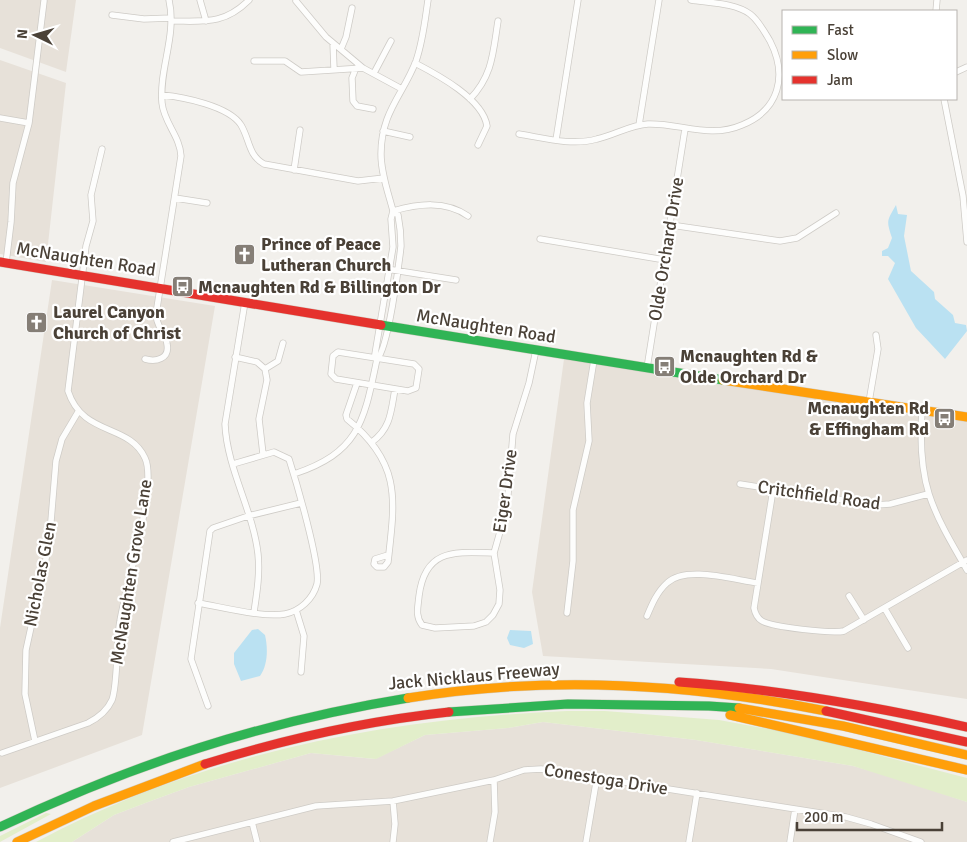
<svg xmlns="http://www.w3.org/2000/svg" width="967" height="842" viewBox="0 0 967 842" font-family="Signika,sans-serif">
	<rect width="100%" height="100%" fill="#f2f0ec"/>
	<path fill="#e7e1d9" d="M 0,0 L 76,0 L 66,72 L 0,48 Z
		M 0,60 L 66,83 L 46,262 L 0,254 Z
		M 52,280 L 215,306 L 142,735 L 0,788 L 0,628 Z
		M 564,359 L 967,421 L 967,699 L 771,669 L 543,656 L 532,592 Z
		M 543,722 L 696,740 L 853,766 L 896,778 L 967,802 L 967,842 L 72,842 L 114,815 L 148,802 L 189,787 L 311,753 L 375,759 L 425,735 L 508,728 Z"/>
	<path fill="#e2eeca" d="M 567,711 L 605,711 L 719,720 L 801,735 L 967,778 L 967,802 L 853,766 L 696,740 L 543,722 L 508,728 L 425,735 L 376,759 L 311,753 L 189,787 L 148,802 L 114,815 L 72,842 L 36,842 C 201,754 382,719 567,711 Z
		M 46,813 L 51,814 L 0,842 L 0,836 Z"/>
	<path fill="#bae1f2" d="M 896,205 L 898,214 L 907,215 L 904,236 L 911,271 L 934,292 L 935,299 L 953,315 L 955,323 L 966,325 L 967,331 L 945,359 L 916,328 L 888,279 L 895,263 L 888,256 L 882,256 L 882,251 L 888,248 L 892,238 C 886,220 887,221 896,205 Z
		M 258,629 L 265,635 C 268,648 268,665 260,676 L 241,681 L 234,664 L 234,653 L 252,630 Z
		M 510,630 L 531,631 L 533,644 L 524,648 L 510,645 L 507,638 Z"/>
	<g fill="none" stroke-linecap="round" stroke-linejoin="round">
		<defs>
			<path id="street" d="M 200,0 L 206,21
				M 296,1 L 326,37 L 363,68
				M 936,11 L 937,0
				M 112,15 L 144,19 L 171,18
				M 172,21 C 204,21 224,25 249,0
				M 333,43 L 334,69
				M 341,49 L 346,37 L 352,8
				M 254,61 L 285,61 L 301,72 L 363,68 L 400,88
				M 415,63 C 438,75 483,99 487,126 L 478,145
				M 356,68 L 352,78 L 353,101 L 357,106 L 373,109
				M 956,72 L 967,67
				M 374,73 L 391,41
				M 162,95 C 183,97 229,106 241,125 C 250,140 248,155 264,164 L 358,181 L 384,178
				M 470,99 C 493,75 493,52 498,21
				M 944,99 L 963,196 L 967,242
				M 0,118 L 29,123
				M 639,125 L 659,0
				M 383,131 L 410,137
				M 519,134 C 544,138 572,146 597,139 C 615,135 630,125 648,124 C 680,123 710,139 742,125 C 779,110 788,76 770,41 C 764,31 759,21 750,14 C 735,3 710,3 691,0
				M 556,140 L 578,0
				M 294,170 L 300,130
				M 175,198 L 207,203
				M 393,211 C 418,204 445,200 468,216
				M 671,225 L 780,241 L 797,238 L 836,213
				M 540,239 L 665,260
				M 6,263 L 11,222 L 13,183 L 29,123 L 44,1
				M 393,270 L 456,280
				M 245,302 L 225,424 C 227,469 253,510 258,554 C 260,574 257,592 254,612
				M 338,352 L 414,364 L 419,369 L 416,388 L 408,391 L 336,379 L 331,374 L 333,356 Z
				M 235,357 L 257,362 L 265,369 L 267,380 L 259,419 L 263,454
				M 145,359 C 156,362 170,359 167,344 C 166,333 156,327 156,314 L 181,156 C 180,136 164,123 162,103 C 159,68 177,36 169,0
				M 377,359 C 388,350 399,264 401,246 C 401,235 400,225 398,215 L 393,211
				M 647,368 L 685,129
				M 265,369 L 278,361 L 283,343
				M 357,383 L 346,415 L 347,419 C 402,463 395,500 388,562 L 384,567 L 377,567 L 374,564 L 375,559 L 388,555
				M 869,402 L 878,349 L 876,335
				M 922,410 C 917,484 931,508 967,570
				M 372,442 C 391,428 391,411 395,389
				M 294,474 C 360,452 364,421 377,359 L 375,354 L 393,247 L 391,219 L 393,211 C 388,192 381,173 381,154 C 381,112 403,95 416,61 C 423,41 425,20 428,0
				M 740,484 L 876,505 L 890,504 L 928,494
				M 773,490 L 754,608 C 755,613 757,618 762,621 C 772,627 833,634 844,631 L 967,560
				M 494,553 C 455,552 425,548 419,596 C 418,607 415,616 422,625 L 435,628 L 474,626 L 486,622 L 493,615 L 499,604 L 500,590 L 494,553 L 507,507 L 513,434 L 529,383 L 536,350
				M 849,596 L 864,620
				M 198,603 C 222,607 263,618 285,614 C 300,611 313,599 317,584 C 321,565 296,481 289,459 L 274,452 L 233,464
				M 885,609 L 908,648
				M 296,610 L 304,636 L 301,672
				M 567,613 L 573,561 L 573,510 L 589,441 L 587,403 L 594,360
				M 647,616 C 652,604 657,592 667,583 C 686,565 734,580 758,583
				M 208,706 L 191,659 L 210,531 L 213,528 L 248,516 L 301,503
				M 35,741 L 25,694 L 26,650 L 49,545 L 56,461 L 62,439 L 78,412
				M 2,753 L 88,723 C 98,718 107,711 112,700 C 118,684 116,642 120,621 C 125,588 158,485 145,458 C 129,423 83,437 68,391 L 86,246 L 93,221 L 91,195 L 102,149
				M 252,822 L 257,842
				M 173,842 L 316,806 L 393,801 L 494,780 L 524,770 L 541,769 L 846,817 L 871,824 L 921,842
				M 393,842 L 395,824 L 393,801
				M 490,842 L 495,812 L 494,780
				M 586,842 L 597,777
				M 689,842 L 697,793
				M 790,842 L 795,809"/>
			<path id="fast" d="M 381,325 L 723,380
				M 449,712 L 568,704 L 709,706 L 739,708
				M 0,827 C 134,764 261,722 408,698"/>
			<path id="slow" d="M 723,380 L 967,417
				M 408,698 C 548,675 687,683 826,711
				M 739,708 L 843,726 L 967,755
				M 730,715 L 967,770
				M 17,842 L 94,806 L 205,764"/>
			<path id="jam" d="M 0,262 L 381,325
				M 679,682 C 777,689 872,706 967,727
				M 826,711 L 967,742
				M 205,764 C 285,739 366,721 449,712"/>
		</defs>
		<use href="#street" stroke="#cecbc6" stroke-width="7"/>
		<use href="#fast" stroke="#d3cec4" stroke-width="10"/>
		<use href="#slow" stroke="#d3cec4" stroke-width="10"/>
		<use href="#jam" stroke="#d3cec4" stroke-width="10"/>
		<use href="#street" stroke="#fdfdfc" stroke-width="5.5"/>
		<use href="#fast" stroke="#30b455" stroke-width="9"/>
		<use href="#slow" stroke="#ff9f0a" stroke-width="9"/>
		<use href="#jam" stroke="#e5322d" stroke-width="9"/>
	</g>
	<defs>
		<symbol id="church-square" viewBox="-11 -11 22 22"><rect x="-9" y="-9" width="18" height="18" rx="4" fill="#857e76" stroke="#fff"/><path d="M-1.2-6h2.4v3.5h3.3v2.4h-3.3V6h-2.4V-.1h-3.3v-2.4h3.3Z" fill="#fff"/></symbol>
		<symbol id="bus-square" viewBox="-11 -11 22 22"><rect x="-9" y="-9" width="18" height="18" rx="4" fill="#857e76" stroke="#fff"/><path d="M-5-6H5V4H4V6H2V4H-2V6H-4V4H-5ZM-3.5-4V0h7V-4ZM-3.5 1.2v1.5H-2V1.2ZM2 1.2v1.5H3.5V1.2Z" fill="#fff"/></symbol>
	</defs>
	<g fill-rule="evenodd">
		<use href="#church-square" x="232" y="242" width="25" height="25"/>
		<use href="#bus-square" x="170" y="274" width="25" height="25"/>
		<use href="#church-square" x="24" y="310" width="25" height="25"/>
		<use href="#bus-square" x="652" y="354" width="25" height="25"/>
		<use href="#bus-square" x="932" y="406" width="25" height="25"/>
	</g>
	<g text-anchor="middle" stroke-width="4.5" stroke-linejoin="round" paint-order="stroke">
		<g font-size="18" font-weight="bold" fill="#4a4137" stroke="#fff" text-anchor="start">
			<text x="261" y="250">Prince of Peace<tspan x="261" dy="21">Lutheran Church</tspan></text>
			<text x="198" y="293">Mcnaughten Rd &amp; Billington Dr</text>
			<text x="53" y="318">Laurel Canyon<tspan x="53" dy="21">Church of Christ</tspan></text>
			<text x="680" y="362">Mcnaughten Rd &amp;<tspan x="680" dy="21">Olde Orchard Dr</tspan></text>
			<text x="929" y="414" text-anchor="end">Mcnaughten Rd<tspan x="929" dy="21">&amp; Effingham Rd</tspan></text>
		</g>
		<g font-size="18" fill="#4a4137" stroke="#fff">
			<text transform="translate(666 249) rotate(-81)" y="6">Olde Orchard Drive</text>
			<text transform="translate(86 259) rotate(9)" y="6">McNaughten Road</text>
			<text transform="translate(486 326) rotate(9)" y="6">McNaughten Road</text>
			<text transform="translate(505 491) rotate(-82)" y="6">Eiger Drive</text>
			<text transform="translate(819 495) rotate(8)" y="6">Critchfield Road</text>
			<text transform="translate(131 572) rotate(-81)" y="6">McNaughten Grove Lane</text>
			<text transform="translate(40 574) rotate(-79)" y="6">Nicholas Glen</text>
			<text transform="translate(474 676) rotate(-5)" y="6">Jack Nicklaus Freeway</text>
			<text transform="translate(606 779) rotate(9)" y="6">Conestoga Drive</text>
		</g>
	</g>
	<rect x="782" y="10" width="175" height="90" fill="#ffffff" stroke="#b7b3af"/>
	<rect x="792" y="26" width="25" height="8" fill="#30b455" stroke="#b7b3af"/>
	<text x="827" y="35" font-size="15" fill="#4a4137">Fast</text>
	<rect x="792" y="51" width="25" height="8" fill="#ff9f0a" stroke="#b7b3af"/>
	<text x="827" y="60" font-size="15" fill="#4a4137">Slow</text>
	<rect x="792" y="76" width="25" height="8" fill="#e5322d" stroke="#b7b3af"/>
	<text x="827" y="85" font-size="15" fill="#4a4137">Jam</text>
	<g transform="translate(35 35) rotate(275)" stroke="#ffffff" stroke-width="4" paint-order="stroke">
	<path d="M0-4L9 19L0 12L-9 19Z" fill="#4a4137"/>
	<text y="-8" font-size="14" font-weight="bold" text-anchor="middle" fill="#4a4137">N</text>
	</g>
	<path d="M797 822v8h145v-8" fill="none" stroke="#4a4137" stroke-width="2.5"/>
	<text x="804" y="822" font-size="15" fill="#4a4137" stroke="#ffffff" stroke-width="4" paint-order="stroke">200 m</text>
</svg>
